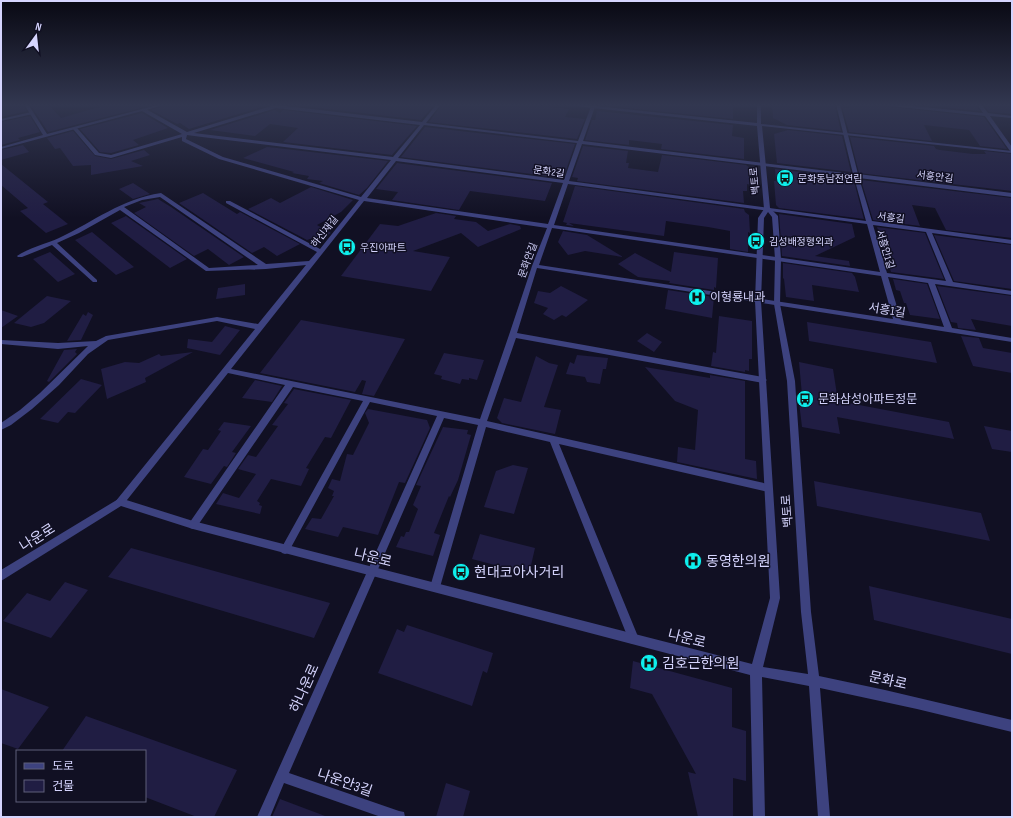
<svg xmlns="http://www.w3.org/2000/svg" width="1013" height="818" viewBox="0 0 1013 818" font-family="'Sofia Sans Condensed','Noto Sans KR',sans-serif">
	<rect width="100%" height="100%" fill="#111023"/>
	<path fill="#201d43" d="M 1,104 L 23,104 L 27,111 L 1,117 Z
		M 30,104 L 48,104 L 61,118 L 110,104 L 156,104 L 48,132 Z
		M 169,104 L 266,104 L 268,105 L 189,129 L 180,123 L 177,124 L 151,110 Z
		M 294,104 L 435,104 L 421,120 L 294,105 Z
		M 442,104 L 523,104 L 569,109 L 565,117 L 585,119 L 577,139 L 429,122 Z
		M 604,104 L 669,106 L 670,104 L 714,104 L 733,106 L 733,119 L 608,106 Z
		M 772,104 L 811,104 L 835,106 L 841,131 L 787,125 L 773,118 Z
		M 847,104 L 880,106 L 984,117 L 1007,149 L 980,146 L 969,130 L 924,125 L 932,141 L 849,132 L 842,107 L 849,108 Z
		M 912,104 L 974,104 L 980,111 Z
		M 983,104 L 1012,104 L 1012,114 L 989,112 Z
		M 275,110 L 280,113 L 283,110 L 417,126 L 392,155 L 283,142 L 298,128 L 270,124 L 255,136 L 210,130 Z
		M 597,111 L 733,125 L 732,136 L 744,138 L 744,159 L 661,149 L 662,144 L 629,140 L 629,145 L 585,140 L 592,120 L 595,120 Z
		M 142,113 L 168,128 L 133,140 L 139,145 L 111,153 L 100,152 L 80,129 Z
		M 30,116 L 40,132 L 18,138 L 20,140 L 1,145 L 1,122 Z
		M 425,127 L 575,144 L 564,176 L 556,175 L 555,177 L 401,157 Z
		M 788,130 L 842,136 L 851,172 L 777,163 L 774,134 Z
		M 73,131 L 95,156 L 111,159 L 144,150 L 150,155 L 131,161 L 143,166 L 91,175 L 91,165 L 73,166 L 60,148 L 55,149 L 47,138 Z
		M 850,137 L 934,146 L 936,149 L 940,150 L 973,154 L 986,154 L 984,151 L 1012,154 L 1012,191 L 859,173 Z
		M 23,145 L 29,152 L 1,160 L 1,150 Z
		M 583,146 L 628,151 L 626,163 L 629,163 L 628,168 L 658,172 L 662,155 L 746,165 L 750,168 L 751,185 L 747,184 L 747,191 L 743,191 L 744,203 L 577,181 L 578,178 L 572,177 Z
		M 267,147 L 277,148 L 388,161 L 367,188 L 359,195 L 319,183 L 323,181 L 307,179 L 309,176 L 292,173 L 294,172 L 243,158 Z
		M 397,163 L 552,183 L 545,201 L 470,191 L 459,210 L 392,200 L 398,192 L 376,189 Z
		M 1,164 L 48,202 L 43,204 L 68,224 L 46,233 L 20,211 L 28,208 L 1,185 Z
		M 775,169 L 853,178 L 864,219 L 779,208 L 776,205 L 774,181 L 776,181 Z
		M 861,180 L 1012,198 L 1012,238 L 946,230 L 935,208 L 912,205 L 920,226 L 873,220 Z
		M 133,183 L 150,194 L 133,199 L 119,189 Z
		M 575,186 L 744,209 L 745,212 L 749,215 L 750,233 L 748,232 L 748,252 L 730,249 L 730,231 L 708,227 L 666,221 L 664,236 L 569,223 L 574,226 L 566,225 L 567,223 L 563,222 Z
		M 311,187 L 353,200 L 341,212 L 317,225 L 331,233 L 318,241 L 313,238 L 307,240 L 248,209 L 271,198 L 280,203 Z
		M 203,193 L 237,214 L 240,212 L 300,244 L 277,256 L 264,247 L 252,253 L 179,203 Z
		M 158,199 L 171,207 L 244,257 L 229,265 L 208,249 L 194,256 L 134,213 L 146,207 L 139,203 Z
		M 436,213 L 456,216 L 454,219 L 476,222 L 488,231 L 510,224 L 520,226 L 521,229 L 478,247 L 461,233 L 413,251 L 450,257 L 431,291 L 341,276 L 380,224 L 398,226 Z
		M 779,214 L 852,224 L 855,237 L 815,256 L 849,261 L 850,266 L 782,256 Z
		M 126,216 L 187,259 L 170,268 L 111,223 Z
		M 877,227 L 925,233 L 944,279 L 891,272 Z
		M 563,231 L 587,235 L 623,257 L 585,251 L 568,255 L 558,242 Z
		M 92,232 L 134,267 L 116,275 L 75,240 Z
		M 934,235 L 1012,245 L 1012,289 L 954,281 Z
		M 50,252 L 75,274 L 58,282 L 33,259 Z
		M 674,252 L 718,258 L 716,288 L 714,287 L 714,290 L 669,283 L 670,281 L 638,277 L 618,264 L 635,253 L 671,272 Z
		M 783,263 L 852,273 L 855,277 L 859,292 L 812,285 L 814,301 L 786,297 L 784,279 L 783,278 Z
		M 893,279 L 927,284 L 940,319 L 910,315 L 906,303 L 904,303 L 900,291 L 896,290 Z
		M 245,284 L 245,295 L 216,299 L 218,288 Z
		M 561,286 L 588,300 L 566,317 L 562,315 L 554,320 L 543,314 L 548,308 L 534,303 L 538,291 L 550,293 Z
		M 937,286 L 1012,296 L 1012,326 L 971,319 L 976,330 L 958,328 L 957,323 L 951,322 Z
		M 668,290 L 714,297 L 712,318 L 665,309 Z
		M 47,296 L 71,301 L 44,323 L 31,327 L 14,323 Z
		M 1,310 L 18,316 L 1,328 Z
		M 88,312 L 93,315 L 81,340 L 67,341 L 83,314 L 86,316 Z
		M 719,316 L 752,321 L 752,359 L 749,359 L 749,371 L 745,370 L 745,372 L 711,366 L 713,352 L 716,353 Z
		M 301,320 L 405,339 L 374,396 L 362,394 L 366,381 L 362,380 L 355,392 L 260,373 Z
		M 807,322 L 931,342 L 937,363 L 809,341 Z
		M 225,326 L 240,330 L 220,355 L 187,348 L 188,339 L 212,342 Z
		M 647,333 L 662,342 L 654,352 L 637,341 Z
		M 961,336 L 979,338 L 983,348 L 1012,353 L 1012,373 L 973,366 Z
		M 77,349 L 75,352 L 77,354 L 49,382 L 47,381 L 64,350 Z
		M 193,352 L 145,378 L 146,382 L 107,399 L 101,369 L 125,362 L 139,363 L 159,354 L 161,356 Z
		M 444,353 L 484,360 L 477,380 L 469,378 L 469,380 L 462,379 L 460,384 L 441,379 L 442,376 L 434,374 Z
		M 577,355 L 608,358 L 606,369 L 603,369 L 600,384 L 587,382 L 585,377 L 566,374 L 570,362 L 574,364 Z
		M 536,356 L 549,363 L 558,365 L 544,407 L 561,410 L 555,434 L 502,423 L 497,418 L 504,398 L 521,402 Z
		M 799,362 L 833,369 L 838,401 L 949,422 L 954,439 L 837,417 L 840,434 L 802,427 L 798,394 L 802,395 Z
		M 645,367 L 710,378 L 710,375 L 745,381 L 745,459 L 756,461 L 757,479 L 677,462 L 678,447 L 695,450 L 698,410 L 675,401 Z
		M 81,379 L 102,385 L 75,413 L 68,412 L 58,423 L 40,419 Z
		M 255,380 L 282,386 L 272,402 L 242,398 Z
		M 294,389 L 351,400 L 331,438 L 325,437 L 306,468 L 309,469 L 301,486 L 271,479 L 257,501 L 260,503 L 259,505 L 262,506 L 260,514 L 216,504 L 223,493 L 239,498 L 256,474 L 238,469 L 248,455 L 256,457 L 278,426 L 272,425 L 288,404 L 284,403 Z
		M 368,409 L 427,420 L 430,428 L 405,483 L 399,482 L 378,535 L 343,527 L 338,537 L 305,529 L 312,518 L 321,519 L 334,496 L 332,496 L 334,491 L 328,488 L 332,479 L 340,481 L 347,454 L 353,455 L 369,423 L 365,413 Z
		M 224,422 L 251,426 L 232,452 L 236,453 L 227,467 L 224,466 L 211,484 L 184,477 L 203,449 L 208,450 L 221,431 L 218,430 Z
		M 984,426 L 1012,431 L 1012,452 L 992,449 Z
		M 443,427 L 468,430 L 467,434 L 471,435 L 458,480 L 450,497 L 449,496 L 434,533 L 440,535 L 433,556 L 396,547 L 401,536 L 404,537 L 406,532 L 409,532 L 418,509 L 413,505 L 421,486 L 416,485 Z
		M 513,465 L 528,468 L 514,514 L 484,507 L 496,471 Z
		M 814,481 L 981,513 L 990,541 L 817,506 Z
		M 480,534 L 535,548 L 529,574 L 472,559 Z
		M 131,548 L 330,603 L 314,638 L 108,577 Z
		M 65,582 L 88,590 L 51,638 L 3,621 L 27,593 L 50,601 Z
		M 869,586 L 1012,619 L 1012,654 L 874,620 Z
		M 407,625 L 493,653 L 487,673 L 483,671 L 472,706 L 378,673 L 397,629 L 404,632 Z
		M 633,661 L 732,688 L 732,727 L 746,731 L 746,781 L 733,778 L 733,817 L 698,817 L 688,772 L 696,774 L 652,694 L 630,688 Z
		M 1,689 L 49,707 L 18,749 L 1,743 Z
		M 86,716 L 237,770 L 214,817 L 197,817 L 145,797 L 145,751 L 62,751 Z
		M 446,783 L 470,791 L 463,817 L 436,817 Z
		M 280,799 L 325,816 L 325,817 L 272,817 Z"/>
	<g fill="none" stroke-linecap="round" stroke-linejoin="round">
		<path fill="#3d427f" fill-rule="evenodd" d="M 269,104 L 422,122 L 437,104 L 441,104 L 426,123 L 578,141 L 592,104 L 596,104 L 583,141 L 853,174 L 836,104 L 840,104 L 858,174 L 1012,193 L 1012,197 L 859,178 L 872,221 L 1012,240 L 1012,244 L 932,233 L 953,282 L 1012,291 L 1012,295 L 935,284 L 952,328 L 1012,338 L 1012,342 L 537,268 L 517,333 L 763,377 L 767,380 L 763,383 L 516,338 L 487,421 L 768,484 L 771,485 L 772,488 L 771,491 L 768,492 L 559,444 L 639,639 L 638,643 L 634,644 L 630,643 L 550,442 L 486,427 L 440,587 L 439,590 L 435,592 L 431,590 L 430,587 L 478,425 L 444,418 L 289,773 L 399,811 L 404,812 L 405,817 L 381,817 L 284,783 L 270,817 L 257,817 L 437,416 L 370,402 L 288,553 L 285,554 L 282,553 L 280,550 L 282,547 L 363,401 L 293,387 L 196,528 L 193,529 L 190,528 L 188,525 L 190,522 L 285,385 L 228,373 L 123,505 L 120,506 L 117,505 L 115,502 L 255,329 L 217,321 L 108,340 L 88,354 L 59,385 L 32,409 L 11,425 L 1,430 L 1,423 L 20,410 L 40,393 L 88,346 L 58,349 L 1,344 L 1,340 L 58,343 L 96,341 L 106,336 L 217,317 L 258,324 L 306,265 L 266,269 L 206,271 L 120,210 L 79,233 L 57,243 L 97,280 L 97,282 L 93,282 L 52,245 L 22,257 L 18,257 L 17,256 C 26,249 48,243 59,238 C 95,221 121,199 161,193 L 266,264 L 309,261 L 317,252 L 226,203 L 226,201 L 230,201 L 320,249 L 359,200 L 219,159 L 182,141 L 182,137 L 111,158 L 95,155 L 73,129 L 77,128 L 99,153 L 111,155 L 182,134 L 142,111 L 142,109 L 146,109 L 187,132 L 271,106 ZM 276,108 L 420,125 L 393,157 L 194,133 ZM 424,125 L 577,143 L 564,180 L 398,158 ZM 187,135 L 202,137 L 391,160 L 361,197 L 223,157 L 186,139 ZM 582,144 L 854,177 L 866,221 L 569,181 ZM 396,161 L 563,183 L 548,224 L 367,198 ZM 568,184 L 867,224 L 880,272 L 554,225 ZM 160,197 L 258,265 L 209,268 L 124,207 L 142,200 ZM 364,201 L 547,228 L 532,266 L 509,335 L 480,419 L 231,369 ZM 873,225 L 926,232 L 946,281 L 887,273 ZM 552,228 L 881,276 L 893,319 L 539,265 ZM 888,277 L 928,283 L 944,327 L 901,320 Z
			M 879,104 L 893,104 L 983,113 L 977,104 L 981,104 L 988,113 L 1012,116 L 1012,118 L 990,116 L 1012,147 L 1012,151 L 1010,151 L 985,116 L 881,105 Z
			M 31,112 L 33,112 L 33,114 L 1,121 L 1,119 Z"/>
		<path fill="#3d427f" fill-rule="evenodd" d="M 24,104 L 28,104 L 47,134 L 161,104 L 168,104 L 1,149 L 1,147 L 43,135 Z
			M 564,104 L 577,104 L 757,123 L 757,104 L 761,104 L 761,124 L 1012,151 L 1012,153 L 762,126 L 770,208 L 778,216 L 781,259 L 780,304 L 795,381 L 811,612 L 819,676 L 885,690 L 1012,720 L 1012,732 L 917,709 L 820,688 L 830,817 L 818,817 L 809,686 L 762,677 L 765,817 L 753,817 L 750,675 L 193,529 L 121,506 L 1,581 L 1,570 L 120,498 L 193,521 L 752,664 L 770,598 L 755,301 L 758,218 L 764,209 L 757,126 L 566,105 ZM 768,212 L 772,217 L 775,259 L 774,304 L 787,381 L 801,612 L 808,674 L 763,667 L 780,598 L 761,301 L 764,218 Z"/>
	</g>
	<linearGradient id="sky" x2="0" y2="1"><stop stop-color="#090913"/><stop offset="0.48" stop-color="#323750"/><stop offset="1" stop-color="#323750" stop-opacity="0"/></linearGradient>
	<rect width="1013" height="218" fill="url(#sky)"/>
	<defs>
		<symbol id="bus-disc" viewBox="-11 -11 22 22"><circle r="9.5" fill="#0eefed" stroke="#111023"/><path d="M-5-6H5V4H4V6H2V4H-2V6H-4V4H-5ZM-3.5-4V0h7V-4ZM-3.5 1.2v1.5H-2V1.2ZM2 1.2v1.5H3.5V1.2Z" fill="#111"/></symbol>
		<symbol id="hospital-disc" viewBox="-11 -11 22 22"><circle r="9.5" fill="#0eefed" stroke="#111023"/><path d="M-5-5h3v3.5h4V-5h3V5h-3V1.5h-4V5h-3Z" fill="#111"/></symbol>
	</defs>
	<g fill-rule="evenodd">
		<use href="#bus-disc" x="775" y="168" width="20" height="20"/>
		<use href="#bus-disc" x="746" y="231" width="20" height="20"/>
		<use href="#bus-disc" x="337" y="237" width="20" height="20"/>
		<use href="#hospital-disc" x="687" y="287" width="20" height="20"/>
		<use href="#bus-disc" x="795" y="389" width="20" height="20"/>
		<use href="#hospital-disc" x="683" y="551" width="20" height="20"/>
		<use href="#bus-disc" x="451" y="562" width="20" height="20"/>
		<use href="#hospital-disc" x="639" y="653" width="20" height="20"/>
	</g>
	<g text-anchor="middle" stroke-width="3" stroke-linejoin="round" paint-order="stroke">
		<g font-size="10" fill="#d5d4fd" stroke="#111023">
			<text transform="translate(549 171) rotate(8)" y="4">문화2길</text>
			<text transform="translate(935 176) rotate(7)" y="4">서흥안길</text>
			<text transform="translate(754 181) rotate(-95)" y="4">백토로</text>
			<text transform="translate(891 217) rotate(7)" y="4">서흥길</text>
			<text transform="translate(324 231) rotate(-52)" y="4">하신재길</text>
			<text transform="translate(886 249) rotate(73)" y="4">서흥안1길</text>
			<text transform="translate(527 260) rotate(-70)" y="4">문화안길</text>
		</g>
		<g font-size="10" fill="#d5d4fd" stroke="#111023" text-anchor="start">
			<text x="798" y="182">문화동남전연립</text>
			<text x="769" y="245">김성배정형외과</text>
			<text x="360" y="251">우진아파트</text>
		</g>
		<g font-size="12" fill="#d5d4fd" stroke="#111023" text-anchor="start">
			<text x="710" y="301">이형룡내과</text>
			<text x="818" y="403">문화삼성아파트정문</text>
		</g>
		<g font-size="12" fill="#d5d4fd" stroke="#111023">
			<text transform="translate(887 310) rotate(9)" y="4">서흥1길</text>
			<text transform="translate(787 511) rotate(-94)" y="4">백토로</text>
		</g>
		<g font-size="14" fill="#d5d4fd" stroke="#111023">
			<text transform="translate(37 537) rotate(-32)" y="5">나운로</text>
			<text transform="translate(373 557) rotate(14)" y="5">나운로</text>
			<text transform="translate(687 638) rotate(14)" y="5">나운로</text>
			<text transform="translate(888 680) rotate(13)" y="5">문화로</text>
			<text transform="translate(304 688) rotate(-66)" y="5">하나운로</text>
			<text transform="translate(345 782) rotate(19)" y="5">나운안3길</text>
		</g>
		<g font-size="14" fill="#d5d4fd" stroke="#111023" text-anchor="start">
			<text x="706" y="566">동영한의원</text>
			<text x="474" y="577">현대코아사거리</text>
			<text x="662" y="668">김호근한의원</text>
		</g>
	</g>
	<rect width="1013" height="818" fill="none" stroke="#d5d4fd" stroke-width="4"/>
	<rect x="16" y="750" width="130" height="52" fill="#111023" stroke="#5f5e7a"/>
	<rect x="24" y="763" width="20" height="6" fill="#3d427f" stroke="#5f5e7a"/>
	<text x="52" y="770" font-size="12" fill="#d5d4fd">도로</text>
	<rect x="24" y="780" width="20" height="12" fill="#201d43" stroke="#5f5e7a"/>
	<text x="52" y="790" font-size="12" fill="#d5d4fd">건물</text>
	<g transform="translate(36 36) rotate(15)" stroke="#111023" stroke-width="3" paint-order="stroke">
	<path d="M0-3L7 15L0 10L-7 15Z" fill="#d5d4fd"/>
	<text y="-6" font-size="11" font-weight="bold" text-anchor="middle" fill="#d5d4fd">N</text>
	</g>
</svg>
